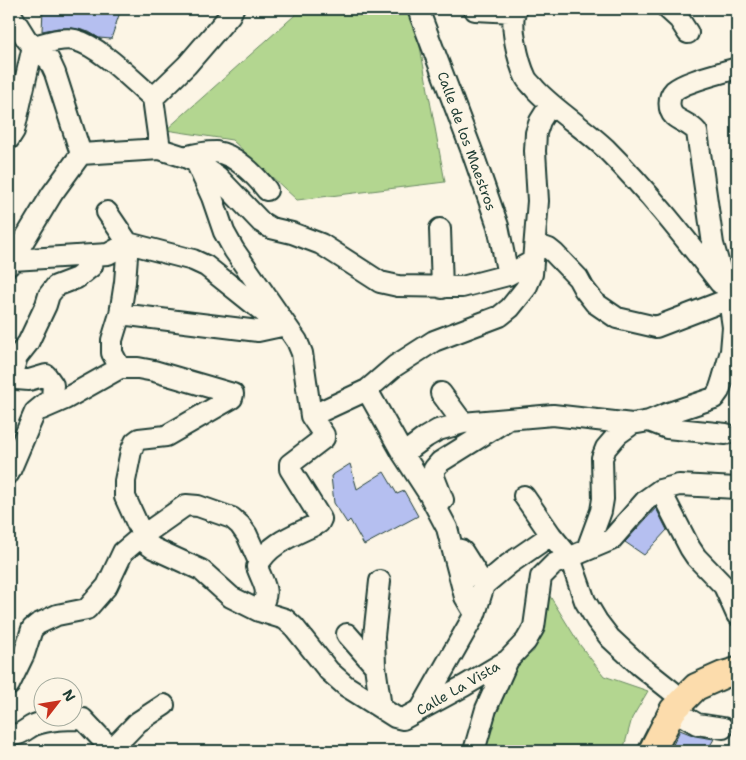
<svg xmlns="http://www.w3.org/2000/svg" width="746" height="760" viewBox="0 0 746 760" font-family="'Shantell Sans',sans-serif">
	<rect width="100%" height="100%" fill="#fcf5e5"/>
	<filter id="ink" filterUnits="userSpaceOnUse"><feTurbulence type="fractalNoise" baseFrequency=".02" numOctaves="2"/><feDisplacementMap in="SourceGraphic" scale="10" xChannelSelector="R" yChannelSelector="G"/><feConvolveMatrix kernelMatrix="1 2 1 2 8 2 1 2 1" color-interpolation-filters="sRGB"/></filter>
	<g filter="url(#ink)">
		<path fill="#b3d690" stroke="#698a62" d="M 296,9 L 413,9 L 445,182 L 297,200 L 232,140 L 166,130 L 295,15 Z
			M 548,593 L 580,645 L 604,676 L 648,691 L 632,718 L 623,751 L 497,751 L 496,749 L 479,748 L 500,707 L 503,675 L 534,651 Z"/>
		<path fill="#b5bff0" stroke="#1f3d34" d="M 43,9 L 121,9 L 111,39 L 99,38 L 89,32 L 72,28 L 58,28 L 42,31 Z
			M 350,464 L 357,489 L 384,472 L 397,494 L 404,491 L 418,516 L 364,545 L 350,520 L 347,523 L 334,503 L 331,476 Z
			M 656,508 L 667,530 L 644,555 L 625,542 Z
			M 680,730 L 695,736 L 714,739 L 707,751 L 670,751 Z"/>
		<g fill="none" stroke-linecap="round" stroke-linejoin="round">
			<defs>
				<path id="minor" d="M 418,9 L 473,154 L 498,226 L 508,275
					M 517,9 C 507,20 520,66 526,78 C 528,82 533,86 536,90 C 557,112 584,128 606,149 C 648,191 684,237 720,283
					M 668,9 L 679,19 L 688,33
					M 475,10 L 514,12
					M 9,11 L 27,40 L 49,60 L 55,73 L 81,154
					M 33,46 C 46,43 62,37 75,40 C 100,46 133,81 153,98
					M 9,139 L 14,131 L 33,46
					M 160,149 L 153,98 L 187,65 L 230,15 L 233,9
					M 185,157 C 195,154 206,152 216,152 C 235,154 256,176 267,190
					M 197,164 L 212,197 L 224,232 L 234,250 L 297,341 L 302,353 L 311,416 L 324,435 L 324,438 L 290,464 L 290,469 L 321,519 L 319,523 C 297,534 268,543 257,567 C 265,588 271,590 259,611
					M 107,212 L 128,243
					M 440,229 L 442,288
					M 535,244 L 549,249 L 554,253 L 578,278 L 584,289 L 595,303 L 617,318 L 656,327 L 729,299
					M 13,260 L 108,254 L 128,243 L 193,260 L 206,266 L 271,318 L 282,323
					M 9,265 L 52,194 L 81,154 L 160,149 L 185,157 L 196,162 L 217,176 L 261,222 L 271,228 L 292,233 L 321,244 L 380,282 L 398,286 L 462,287 L 508,275 L 533,261
					M 120,314 L 258,331 L 286,325
					M 120,368 L 138,368 L 154,371 L 233,394 L 232,398 L 166,436 L 139,439 L 135,442 L 131,451 L 125,481 L 125,497 L 146,543 L 153,548 L 201,570 L 231,597 L 259,611 L 285,619 L 294,627 L 329,671 L 346,686 L 395,717 L 403,719 L 464,686 L 508,660 L 526,641 L 534,627 L 541,577 L 554,564 L 611,540 L 646,500 L 660,490 L 679,485 L 737,488
					M 120,368 L 112,353 L 112,340 L 120,314 L 125,282 L 128,243
					M 12,373 L 17,357 L 28,343 L 46,305 L 49,295 L 56,286 L 77,278 L 92,266 L 94,255
					M 367,390 L 403,454 L 429,494 L 447,528 L 465,597 L 475,614 L 421,709
					M 441,393 L 463,423
					M 42,409 L 65,399 L 120,368
					M 311,416 L 367,390 L 395,366 L 434,341 L 500,316 L 510,308 L 526,288 L 532,274 L 538,201 L 535,151 L 536,133 L 540,121 L 550,105
					M 649,421 L 667,428 L 726,434
					M 403,454 L 426,437 L 438,430 L 463,423 L 553,415 L 632,424
					M 9,473 L 35,412 L 52,398 L 53,385 L 46,375 L 29,380 L 16,379 L 12,373
					M 660,490 L 690,548 L 696,557 L 724,586 L 737,615
					M 524,496 L 551,535 L 570,558 L 585,601 L 597,621 L 610,638 L 639,665 L 683,700
					M 443,500 L 434,477 L 434,469 L 440,462 L 507,420
					M 587,549 L 601,511 L 603,499 L 602,458 L 606,448 L 618,434 L 632,424 L 649,421 L 666,414 L 714,398 L 719,391 L 722,382 L 731,351 L 733,327 L 729,299 L 713,244 L 697,132 C 691,124 681,122 674,116 C 668,110 668,97 674,91 C 685,81 722,73 737,68
					M 455,554 L 461,550 L 463,552 L 484,585
					M 380,581 L 374,636 L 375,666 L 381,708
					M 475,614 L 484,585 L 509,564 L 551,535
					M 347,634 L 375,666
					M 9,685 L 24,654 L 32,629 L 38,624 L 57,615 L 87,609 L 107,586 L 123,552 L 142,536 L 186,505 L 198,506 L 232,518 L 240,525 L 247,535 L 259,562
					M 673,710 L 697,724 L 723,728
					M 9,733 C 19,738 25,729 34,725 C 50,719 66,719 83,719 L 113,751
					M 110,751 L 138,722 L 164,705
					M 474,751 L 486,709 L 508,660"/>
				<path id="major" d="M 652,751 L 673,710 L 696,687 L 723,675 L 737,671"/>
			</defs>
			<use href="#minor" stroke="#1f3d34" stroke-width="24"/>
			<use href="#major" stroke="#1f3d34" stroke-width="30"/>
			<use href="#minor" stroke="#fcf5e5" stroke-width="20"/>
			<use href="#major" stroke="#fcdcac" stroke-width="26"/>
		</g>
	</g>
	<g text-anchor="middle" stroke-width="4" stroke-linejoin="round" paint-order="stroke">
		<g font-size="14" fill="#1f3d34" stroke="#fcf5e5">
			<text transform="translate(467 141) rotate(70)" y="5">Calle de los Maestros</text>
			<text transform="translate(458 688) rotate(-30)" y="5">Calle La Vista</text>
		</g>
	</g>
	<rect width="746" height="760" fill="none" stroke="#fcf5e5" stroke-width="30"/>
	<rect x="15" y="15" width="716" height="730" fill="none" stroke="#1f3d34" stroke-width="2" filter="url(#ink)"/>
	<g transform="translate(58 702) rotate(59)"><circle r="24" fill="#fcf5e5" stroke="#a4ab9e"/>
	<path d="M0-4L9 19L0 12L-9 19Z" fill="#c8321e"/>
	<text y="-8" font-size="14" font-weight="bold" text-anchor="middle" fill="#1f3d34">N</text>
	</g>
</svg>
